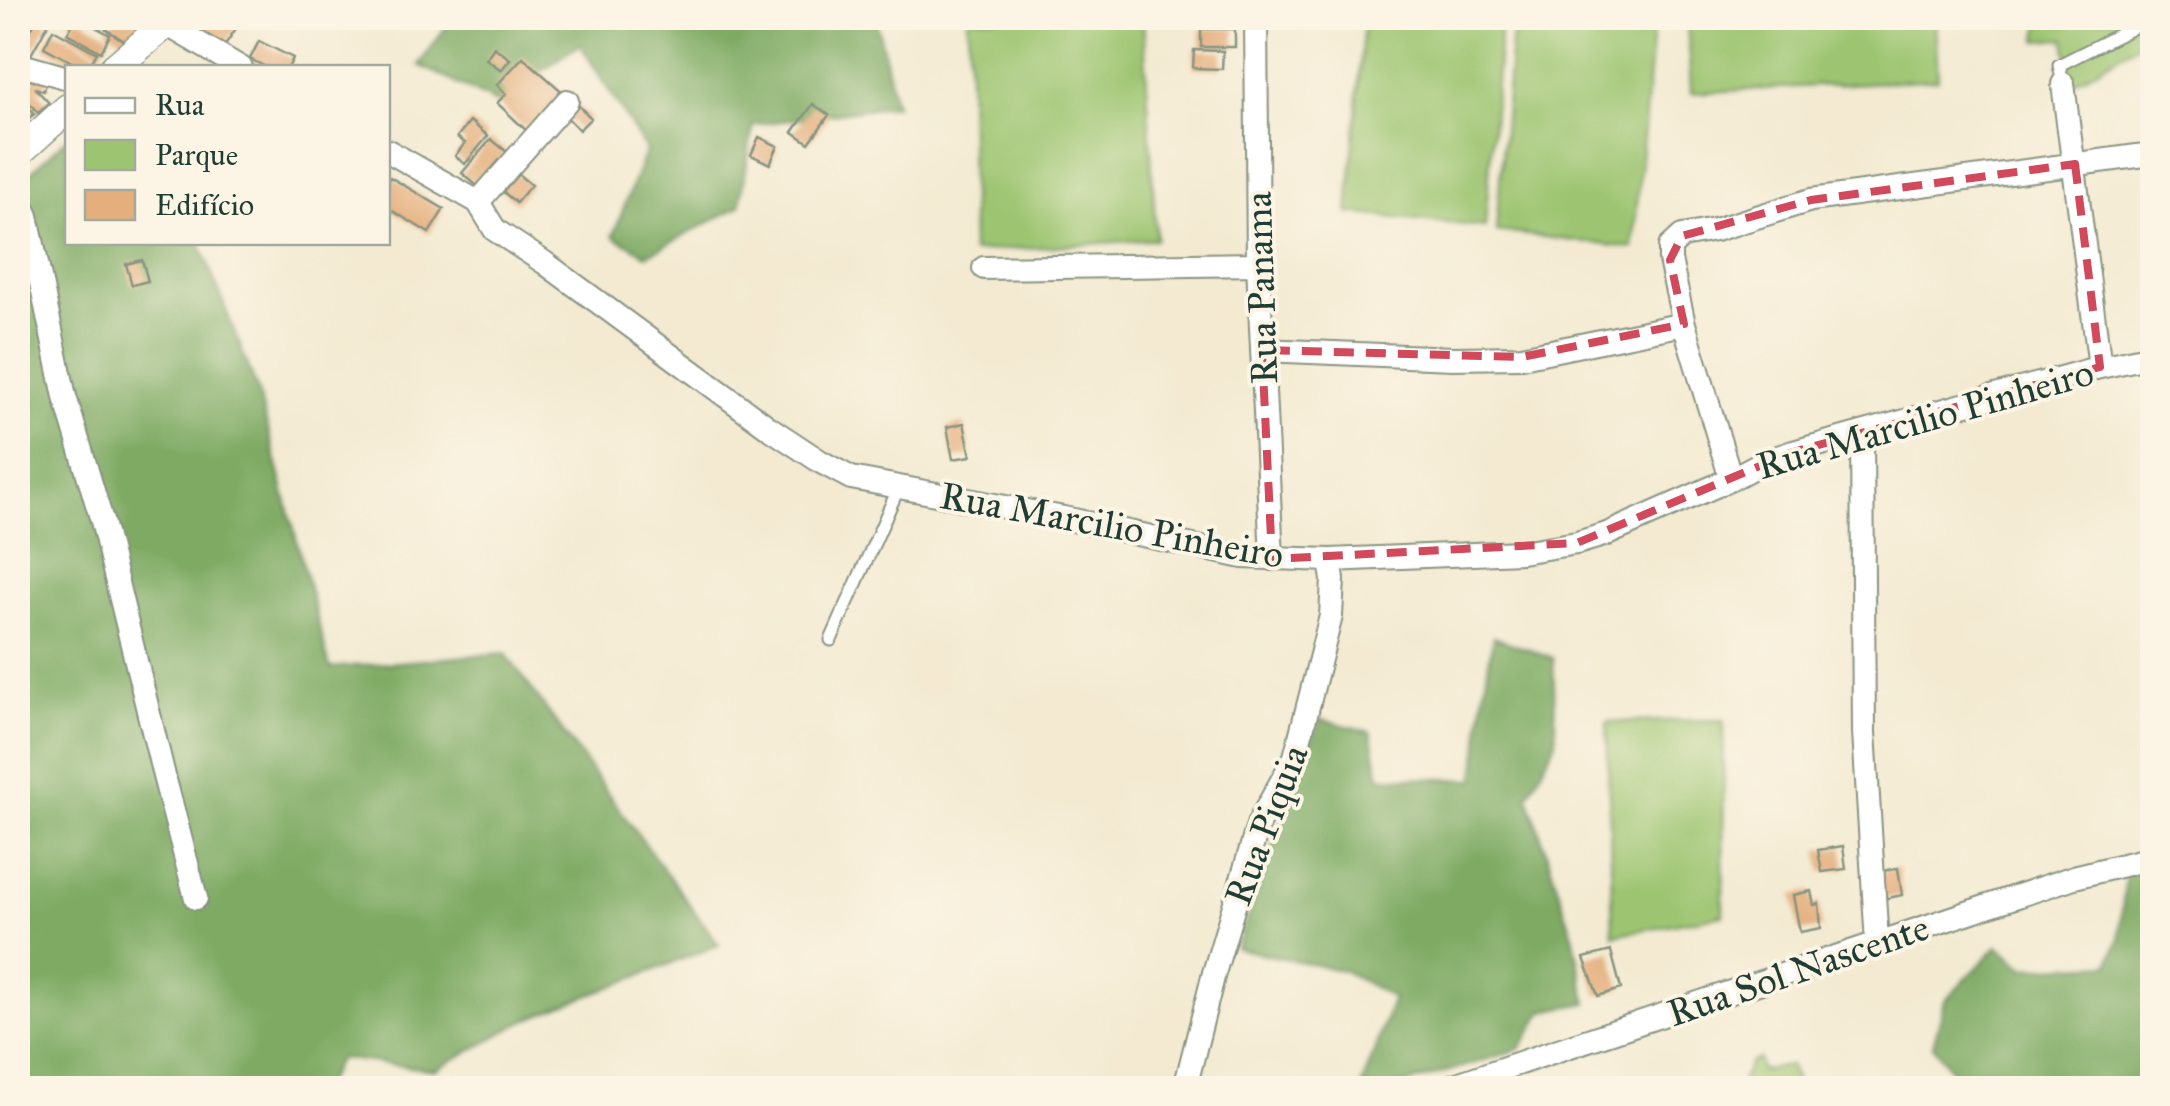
<svg xmlns="http://www.w3.org/2000/svg" width="2170" height="1106" viewBox="0 0 2170 1106" font-family="'IM FELL Great Primer',serif">
	<rect width="100%" height="100%" fill="#fcf5e5"/>
	<filter id="ink" filterUnits="userSpaceOnUse"><feTurbulence type="fractalNoise" baseFrequency=".01" numOctaves="2"/><feDisplacementMap in="SourceGraphic" scale="20" xChannelSelector="R" yChannelSelector="G"/><feConvolveMatrix kernelMatrix="1 2 1 2 8 2 1 2 1" color-interpolation-filters="sRGB"/></filter>
	<filter id="wash" filterUnits="userSpaceOnUse"><feTurbulence type="fractalNoise" baseFrequency=".0048" numOctaves="4" result="noise"/><feDisplacementMap in="SourceGraphic" scale="40" xChannelSelector="R" yChannelSelector="G"/><feGaussianBlur stdDeviation="2.25" result="paint"/><feColorMatrix in="noise" values="0 0 0 0 0 0 0 0 0 0 0 0 0 0 0 0 0 1.4 0 .05"/><feComposite in="paint" operator="in"/></filter>
	<g filter="url(#wash)">
		<rect width="100%" height="100%" fill="#f3ead1"/>
		<path fill="#9dc571" stroke="#5e8152" stroke-width="2.5" d="M 968,18 L 1143,18 L 1156,239 L 972,252 Z
			M 1364,18 L 1501,18 L 1485,227 L 1348,213 Z
			M 1513,18 L 1654,18 L 1633,248 L 1496,231 Z
			M 1687,18 L 1935,18 L 1938,79 L 1691,93 Z
			M 2040,18 L 2152,18 L 2152,40 L 2139,43 L 2072,84 L 2065,39 L 2038,40 Z
			M 1724,720 L 1723,915 L 1613,935 L 1607,722 Z
			M 1759,1059 L 1761,1071 L 1789,1065 L 1799,1088 L 1738,1088 L 1750,1063 Z"/>
		<path fill="#7eaa63" stroke="#4e744c" stroke-width="2.5" d="M 452,18 L 876,18 L 895,105 L 753,125 L 740,206 L 647,255 L 613,236 L 646,150 L 580,44 L 497,103 L 419,65 Z
			M 67,138 L 68,242 L 200,243 L 258,392 L 330,668 L 505,653 L 719,945 L 526,1020 L 435,1070 L 339,1058 L 323,1088 L 18,1088 L 18,969 L 31,923 L 18,887 L 18,184 Z
			M 1493,637 L 1553,658 L 1556,742 L 1528,796 L 1573,935 L 1587,1003 L 1543,1011 L 1520,1049 L 1394,1088 L 1361,1088 L 1393,998 L 1344,971 L 1236,948 L 1320,719 L 1371,732 L 1380,777 L 1475,780 L 1484,693 Z
			M 2152,868 L 2152,1088 L 1974,1088 L 1956,1076 L 1933,1045 L 1945,1001 L 1998,946 L 2025,968 L 2109,964 L 2119,940 L 2126,872 Z"/>
		<g id="blocks">
			<path fill="#e4af7d" d="M 37,18 L 48,24 L 28,60 L 18,54 Z
				M 66,18 L 79,18 L 110,35 L 101,52 L 67,33 L 74,22 Z
				M 118,18 L 156,18 L 127,43 L 106,29 Z
				M 202,18 L 222,18 L 237,27 L 223,48 L 195,28 Z
				M 53,29 L 97,53 L 88,68 L 83,68 L 44,47 Z
				M 1201,29 L 1235,29 L 1235,47 L 1201,47 Z
				M 259,41 L 293,58 L 288,68 L 268,68 L 250,59 Z
				M 494,47 L 510,59 L 501,70 L 486,59 Z
				M 1194,50 L 1223,51 L 1222,69 L 1193,68 Z
				M 523,57 L 566,95 L 530,134 L 497,103 L 506,94 L 497,85 Z
				M 18,71 L 48,78 L 44,91 L 35,88 L 49,103 L 38,113 L 21,93 L 28,87 L 18,84 Z
				M 18,94 L 34,114 L 18,128 Z
				M 575,102 L 591,118 L 579,130 L 563,113 Z
				M 813,104 L 829,115 L 809,143 L 793,132 Z
				M 470,121 L 488,136 L 465,164 L 455,156 L 465,143 L 457,137 Z
				M 759,137 L 778,146 L 770,164 L 751,155 Z
				M 491,139 L 507,152 L 489,173 L 482,190 L 462,173 Z
				M 514,171 L 531,185 L 516,203 L 500,189 Z
				M 390,177 L 444,209 L 429,233 L 388,208 L 388,181 Z
				M 142,260 L 148,281 L 132,285 L 126,264 Z
				M 964,423 L 971,456 L 953,459 L 947,427 Z
				M 1843,846 L 1846,869 L 1822,872 L 1818,850 Z
				M 1898,868 L 1902,895 L 1879,900 L 1877,872 Z
				M 1811,891 L 1814,905 L 1819,903 L 1821,928 L 1800,932 L 1793,895 Z
				M 1611,951 L 1621,989 L 1598,996 L 1584,958 Z"/>
		</g>
	</g>
	<g filter="url(#ink)">
		<use href="#blocks" fill-opacity="0" stroke="#899482" stroke-width="2.5"/>
		<g fill="none" stroke-linecap="round" stroke-linejoin="round">
			<defs>
				<path id="service" d="M 2063,84 L 2059,65 L 2140,24 L 2152,20
					M 831,640 L 899,487"/>
				<path id="minor" d="M 1256,18 L 1258,264 L 1272,559
					M 166,24 L 241,68
					M 18,64 L 68,78
					M 2063,84 L 2100,367
					M 388,151 L 478,202 L 495,230 L 545,263 L 768,427 L 821,462 L 851,478 L 1069,519 L 1243,557 L 1330,560 L 1521,552 L 1577,543 L 1607,534 L 1731,479 L 1763,462 L 1793,452 L 2100,367 L 2152,356
					M 18,196 L 27,216 L 65,397 L 102,521 L 164,776 L 196,898
					M 478,202 L 567,101
					M 984,268 L 1258,264
					M 1684,324 L 1731,479
					M 1262,350 L 1453,358 L 1522,357 L 1684,324 L 1670,260 L 1670,247 L 1682,236 L 1715,230 L 1811,200 L 2152,154
					M 1862,434 L 1864,732 L 1877,944
					M 1185,1088 L 1214,973 L 1259,822 L 1295,757 L 1331,616 L 1333,580 L 1330,560
					M 1445,1088 L 2074,877 L 2152,858"/>
				<path id="tertiary" d="M 114,68 L 173,18
					M 18,153 L 68,108"/>
			</defs>
			<use href="#service" stroke="#899482" stroke-width="15"/>
			<use href="#minor" stroke="#899482" stroke-width="26"/>
			<use href="#tertiary" stroke="#899482" stroke-width="31"/>
			<use href="#service" stroke="#fff" stroke-width="11"/>
			<use href="#minor" stroke="#fff" stroke-width="22"/>
			<use href="#tertiary" stroke="#fff" stroke-width="28"/>
		</g>
	</g>
	<path fill="none" stroke="#d1495b" stroke-width="8" stroke-dasharray="20 12" stroke-linejoin="round" d="M 2075,164 L 2100,367 L 1793,452 L 1577,543 L 1272,559 L 1262,350 L 1522,357 L 1684,324 L 1670,260 L 1682,236 L 1811,200 Z"/>
	<g text-anchor="middle" stroke-width="8" stroke-linejoin="round" paint-order="stroke">
		<g font-size="38" fill="#1f3d34" stroke="#fcf5e5">
			<text transform="translate(1261 288) rotate(-92)" y="13">Rua Panama</text>
			<text transform="translate(1925 419) rotate(-16)" y="13">Rua Marcilio Pinheiro</text>
			<text transform="translate(1112 525) rotate(10)" y="13">Rua Marcilio Pinheiro</text>
			<text transform="translate(1266 825) rotate(-69)" y="13">Rua Piquia</text>
			<text transform="translate(1798 970) rotate(-19)" y="13">Rua Sol Nascente</text>
		</g>
	</g>
	<rect width="2170" height="1106" fill="none" stroke="#fcf5e5" stroke-width="60"/>
	<rect x="65" y="65" width="325" height="180" fill="#fcf5e5" stroke="#a4ab9e" stroke-width="2.5"/>
	<rect x="85" y="98" width="50" height="15" fill="#ffffff" stroke="#a4ab9e" stroke-width="2.5"/>
	<text x="155" y="115" font-size="30" fill="#1f3d34">Rua</text>
	<rect x="85" y="140" width="50" height="30" fill="#9dc571" stroke="#a4ab9e" stroke-width="2.5"/>
	<text x="155" y="165" font-size="30" fill="#1f3d34">Parque</text>
	<rect x="85" y="190" width="50" height="30" fill="#e4af7d" stroke="#a4ab9e" stroke-width="2.5"/>
	<text x="155" y="215" font-size="30" fill="#1f3d34">Edifício</text>
</svg>
